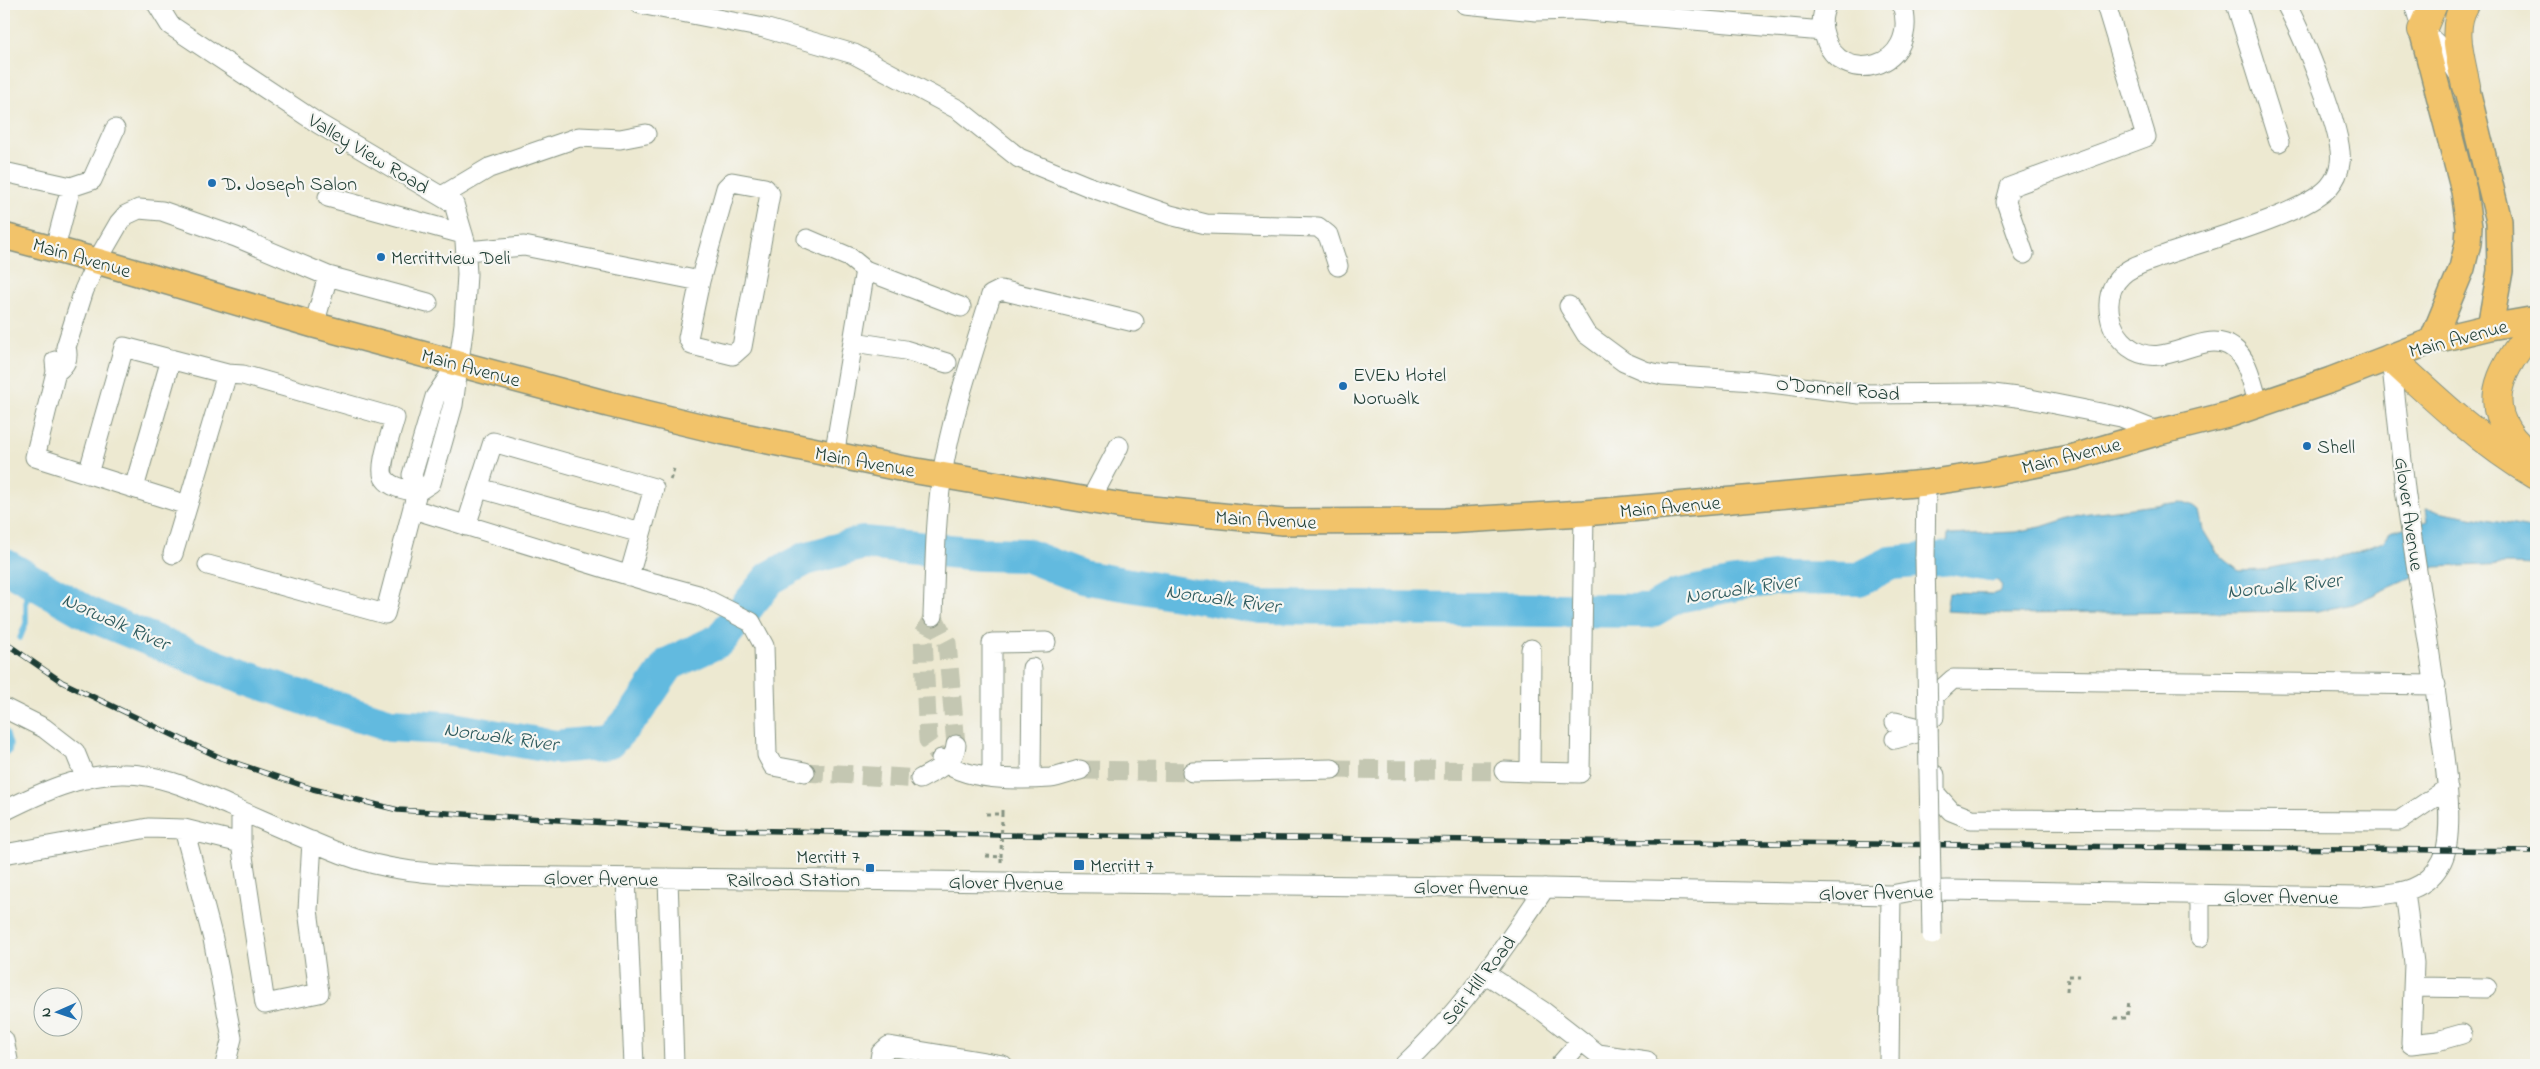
<svg xmlns="http://www.w3.org/2000/svg" width="2540" height="1069" viewBox="0 0 2540 1069" font-family="'Indie Flower',sans-serif">
	<rect width="100%" height="100%" fill="#f6f6f2"/>
	<filter id="ink" filterUnits="userSpaceOnUse"><feTurbulence type="fractalNoise" baseFrequency=".02" numOctaves="2"/><feDisplacementMap in="SourceGraphic" scale="10" xChannelSelector="R" yChannelSelector="G"/><feConvolveMatrix kernelMatrix="1 2 1 2 8 2 1 2 1" color-interpolation-filters="sRGB"/></filter>
	<filter id="wash" filterUnits="userSpaceOnUse"><feTurbulence type="fractalNoise" baseFrequency=".0096" numOctaves="4" result="noise"/><feDisplacementMap in="SourceGraphic" scale="20" xChannelSelector="R" yChannelSelector="G"/><feGaussianBlur stdDeviation="1.12" result="paint"/><feColorMatrix in="noise" values="0 0 0 0 0 0 0 0 0 0 0 0 0 0 0 0 0 1.4 0 .05"/><feComposite in="paint" operator="in"/></filter>
	<g filter="url(#wash)">
		<rect width="100%" height="100%" fill="#ede9d1"/>
		<path fill="#62badf" stroke="#407c8a" d="M 2181,502 L 2194,507 L 2199,511 L 2203,530 L 2217,553 L 2239,571 L 2261,570 L 2300,562 L 2335,559 L 2383,542 L 2390,532 L 2428,521 L 2426,509 L 2536,529 L 2536,565 L 2508,564 L 2435,567 L 2353,604 L 2317,611 L 2005,614 L 1946,611 L 1949,593 L 1993,594 L 1999,592 L 2002,586 L 1998,581 L 1945,566 L 1948,535 L 2015,532 L 2041,527 L 2082,514 Z"/>
		<g fill="none" stroke-linecap="round" stroke-linejoin="round">
			<path stroke="#62badf" stroke-width="5.5" d="M 20,638 L 26,623 L 26,589 L 32,579
				M 4,753 L 9,751 L 10,744 L 6,732"/>
			<path stroke="#62badf" stroke-width="34" d="M 4,565 L 91,615 L 217,667 L 307,699 L 390,725 L 447,728 L 555,747 L 609,742 L 635,714 L 669,664 L 720,640 L 770,578 L 805,559 L 863,543 L 980,554 L 1026,555 L 1082,577 L 1261,607 L 1651,611 L 1677,596 L 1736,584 L 1782,578 L 1859,579 L 1891,563 L 1952,558 L 1990,565"/>
		</g>
	</g>
	<g filter="url(#ink)">
		<g fill="none" stroke-linecap="round" stroke-linejoin="round">
			<path stroke="#c4c7b2" stroke-width="19" stroke-dasharray="19 9" stroke-linecap="butt" d="M 933,616 L 923,636 L 928,740 L 941,759
				M 933,616 L 947,643 L 956,745
				M 1332,769 L 1504,771
				M 1080,770 L 1192,772
				M 805,772 L 920,779"/>
			<defs>
				<path id="minor" d="M 157,4 L 170,25 L 319,124 L 454,204 L 465,241 L 467,274 L 464,324 L 453,405 L 431,483 L 417,492
					M 640,4 L 764,28 L 854,54 L 959,110 L 1019,158 L 1087,186 L 1170,215 L 1206,224 L 1318,227 L 1328,235 L 1338,266
					M 1465,4 L 1536,11 L 1577,10 L 1823,31
					M 1827,4 C 1821,15 1821,26 1825,37 C 1839,88 1922,70 1902,4
					M 2236,4 L 2279,142
					M 2414,4 L 2422,30 L 2443,50 L 2459,75
					M 4,172 L 71,187 L 55,248
					M 71,187 L 92,180 L 115,129
					M 442,196 L 489,168 L 579,137 L 620,139 L 646,134
					M 328,197 L 463,234
					M 807,239 L 849,257 L 865,270 L 834,456
					M 466,251 L 524,246 L 700,281 L 688,338 L 692,345 L 733,355 L 742,347 L 770,194 L 765,188 L 732,182 L 726,188 L 700,281
					M 2024,254 L 2006,202 L 2010,187 L 2146,137 L 2106,5 L 2109,4
					M 865,270 L 961,307
					M 328,276 L 428,303
					M 1569,306 L 1586,334 L 1624,362 L 1645,371 L 1663,375 L 1754,381 L 1859,394 L 1985,393 L 2025,398 L 2121,417 L 2159,432
					M 854,342 L 905,350 L 947,363
					M 55,361 L 56,372 L 35,457 L 187,505
					M 56,372 C 66,365 69,359 66,347 L 84,290 L 97,261 L 119,223 L 126,215 L 139,209 L 162,211 L 236,237 L 328,276 L 314,325
					M 2259,405 C 2253,388 2249,359 2233,348 C 2203,326 2164,374 2129,347 C 2119,339 2112,329 2110,316 C 2107,301 2110,286 2122,275 C 2131,266 2148,262 2159,257 C 2199,242 2304,215 2329,187 C 2335,180 2339,172 2340,163 C 2345,134 2301,32 2286,4
					M 88,474 L 124,347 L 227,374
					M 134,488 L 171,359
					M 479,488 L 641,533
					M 1090,501 L 1119,446
					M 413,509 L 650,582 L 698,595 L 751,622 L 764,646 L 767,755 L 773,766 L 805,772
					M 466,526 L 493,442 L 654,488 L 629,576
					M 173,554 L 227,374 L 243,375 L 395,418 C 392,431 377,470 385,479 C 391,488 408,490 417,492
					M 1925,559 L 1926,483
					M 208,565 L 385,614 L 417,492 L 412,475 L 435,397 L 456,366
					M 933,616 C 935,569 935,522 942,475 C 952,414 973,354 991,295 L 1001,290 L 1134,322
					M 1531,649 L 1530,772 L 1580,773 L 1584,513
					M 4,708 L 44,728 L 75,752 L 86,779
					M 1934,717 L 1934,696 L 1953,679 L 2436,685
					M 1895,722 L 1928,730
					M 1895,739 L 1927,730
					M 941,759 C 962,781 1021,780 1050,778 C 1060,777 1070,772 1080,770
					M 1504,771 L 1530,772
					M 1192,772 L 1332,769
					M 1935,775 L 1935,793 L 1951,811 L 1971,819 L 2399,821 L 2448,788
					M 992,777 L 992,643 L 1046,642
					M 1031,778 L 1032,668
					M 920,779 C 934,771 955,763 956,745
					M 4,811 C 40,793 81,774 122,774 C 160,773 196,791 230,806 C 267,822 304,839 342,854 C 386,871 432,874 479,876 L 1545,888 L 1891,895 L 1912,891 L 1947,890 L 2360,897 C 2393,893 2425,895 2442,861 C 2455,835 2446,770 2442,741 C 2432,657 2416,573 2405,489 C 2400,446 2396,402 2391,358
					M 184,829 L 213,939 L 232,1038 L 225,1065
					M 241,843 L 265,1004 L 319,993 L 308,910 L 312,841
					M 4,854 L 148,828 L 184,829 L 241,843 L 241,811
					M 626,878 L 634,1065
					M 668,878 L 674,1065
					M 2405,891 L 2414,963 L 2411,1044 L 2437,1041 L 2462,1034
					M 2200,937 L 2200,895
					M 1486,974 L 1544,1012 L 1598,1054 L 1647,1061 L 1647,1065
					M 2414,987 L 2487,988
					M 4,1040 L 9,1065
					M 879,1065 L 881,1053 L 889,1046 L 1003,1065
					M 1404,1065 C 1461,1011 1501,953 1545,888
					M 1560,1065 L 1581,1041
					M 1889,1065 L 1891,895"/>
				<path id="major" d="M 2422,30 L 2464,191 L 2469,227 L 2468,243 L 2462,268 L 2432,341
					M 2466,86 L 2499,221 L 2500,271 L 2490,327
					M 4,236 L 97,261 L 314,325 L 608,404 L 720,431 L 899,468 L 1123,506 L 1283,522 L 1445,521 L 1584,513 L 1926,483 L 1987,474 L 2074,457 L 2159,432 L 2231,414 L 2331,380 L 2432,341 L 2490,327 L 2536,319"/>
				<path id="highway" d="M 2465,4 C 2450,28 2461,60 2466,86
					M 2422,30 L 2433,4
					M 2391,358 C 2436,400 2483,444 2536,475
					M 2535,455 C 2523,451 2513,441 2507,431 C 2481,392 2513,355 2536,325"/>
			</defs>
			<use href="#minor" stroke="#869382" stroke-width="21"/>
			<use href="#major" stroke="#869382" stroke-width="28"/>
			<use href="#highway" stroke="#869382" stroke-width="30"/>
			<path stroke="#869382" stroke-width="3" stroke-dasharray="4 4" stroke-linecap="butt" d="M 670,480 L 674,469
				M 986,814 L 1002,814 L 1002,806
				M 986,856 L 1001,857 L 1001,865
				M 2067,991 L 2068,976 L 2080,976
				M 2114,1018 L 2127,1018 L 2129,1000"/>
			<use href="#minor" stroke="#fff" stroke-width="19"/>
			<use href="#major" stroke="#f2c36a" stroke-width="25"/>
			<use href="#highway" stroke="#f2c36a" stroke-width="28"/>
			<defs>
				<path id="rail" d="M 4,642 L 62,682 L 221,758 L 313,789 L 398,810 L 723,830 L 1001,835 L 2536,851"/>
			</defs>
			<use href="#rail" stroke="#1f3d34" stroke-width="5.5"/>
			<use href="#rail" stroke="#f6f6f2" stroke-width="4" stroke-dasharray="11" stroke-linecap="butt"/>
			<defs>
				<path id="minor-bridge" d="M 1925,559 L 1932,935"/>
			</defs>
			<use href="#minor-bridge" stroke="#869382" stroke-width="21" stroke-linecap="butt"/>
			<path stroke="#869382" stroke-width="3" stroke-dasharray="4 4" stroke-linecap="butt" d="M 1001,857 L 1002,814"/>
			<use href="#minor-bridge" stroke="#fff" stroke-width="19"/>
		</g>
	</g>
	<g fill="#1f6fb2" stroke="#f6f6f2" stroke-width="2">
		<circle cx="212" cy="183" r="5"/>
		<circle cx="381" cy="257" r="5"/>
		<circle cx="1343" cy="386" r="5"/>
		<circle cx="2307" cy="446" r="5"/>
		<rect x="1073" y="859" width="12" height="12" rx="2.5"/>
		<rect x="865" y="863" width="10" height="10" rx="2.5"/>
	</g>
	<g text-anchor="middle" stroke-width="4.5" stroke-linejoin="round" paint-order="stroke">
		<g font-size="20" fill="#1f3d34" stroke="#f6f6f2">
			<text transform="translate(369 153) rotate(31)" y="7">Valley View Road</text>
			<text transform="translate(82 257) rotate(16)" y="7">Main Avenue</text>
			<text transform="translate(2458 338) rotate(-15)" y="7">Main Avenue</text>
			<text transform="translate(471 367) rotate(15)" y="7">Main Avenue</text>
			<text transform="translate(1838 388) rotate(5)" y="7">O'Donnell Road</text>
			<text transform="translate(2071 455) rotate(-14)" y="7">Main Avenue</text>
			<text transform="translate(865 461) rotate(10)" y="7">Main Avenue</text>
			<text transform="translate(1670 506) rotate(-5)" y="7">Main Avenue</text>
			<text transform="translate(2410 514) rotate(82)" y="7">Glover Avenue</text>
			<text transform="translate(1266 519) rotate(3)" y="7">Main Avenue</text>
			<text transform="translate(601 878) rotate(1)" y="7">Glover Avenue</text>
			<text transform="translate(1006 882) rotate(1)" y="7">Glover Avenue</text>
			<text transform="translate(1471 887) rotate(1)" y="7">Glover Avenue</text>
			<text transform="translate(1876 892) rotate(-1)" y="7">Glover Avenue</text>
			<text transform="translate(2281 896) rotate(1)" y="7">Glover Avenue</text>
			<text transform="translate(1478 980) rotate(-52)" y="7">Seir Hill Road</text>
		</g>
		<g font-size="20" fill="#1f3d34" stroke="#f6f6f2" text-anchor="start">
			<text x="222" y="190">D. Joseph Salon</text>
			<text x="391" y="264">Merrittview Deli</text>
			<text x="1353" y="381">EVEN Hotel<tspan x="1353" dy="23">Norwalk</tspan></text>
			<text x="2317" y="453">Shell</text>
			<text x="860" y="863" text-anchor="end">Merritt 7<tspan x="860" dy="23">Railroad Station</tspan></text>
			<text x="1090" y="872">Merritt 7</text>
		</g>
		<g font-size="21" font-style="italic" fill="#305c5f" stroke="#f6f6f2">
			<text transform="translate(2284 585) rotate(-6)" y="7">Norwalk River</text>
			<text transform="translate(1742 588) rotate(-8)" y="7">Norwalk River</text>
			<text transform="translate(1223 598) rotate(8)" y="7">Norwalk River</text>
			<text transform="translate(116 621) rotate(24)" y="7">Norwalk River</text>
			<text transform="translate(501 736) rotate(8)" y="7">Norwalk River</text>
		</g>
	</g>
	<rect width="2540" height="1069" fill="none" stroke="#f6f6f2" stroke-width="20"/>
	<g transform="translate(58 1012) rotate(268)"><circle r="24" fill="#f6f6f2" stroke="#a0aca6"/>
	<path d="M0-4L9 19L0 12L-9 19Z" fill="#1f6fb2"/>
	<text y="-8" font-size="14" font-weight="bold" text-anchor="middle" fill="#1f3d34">N</text>
	</g>
</svg>
